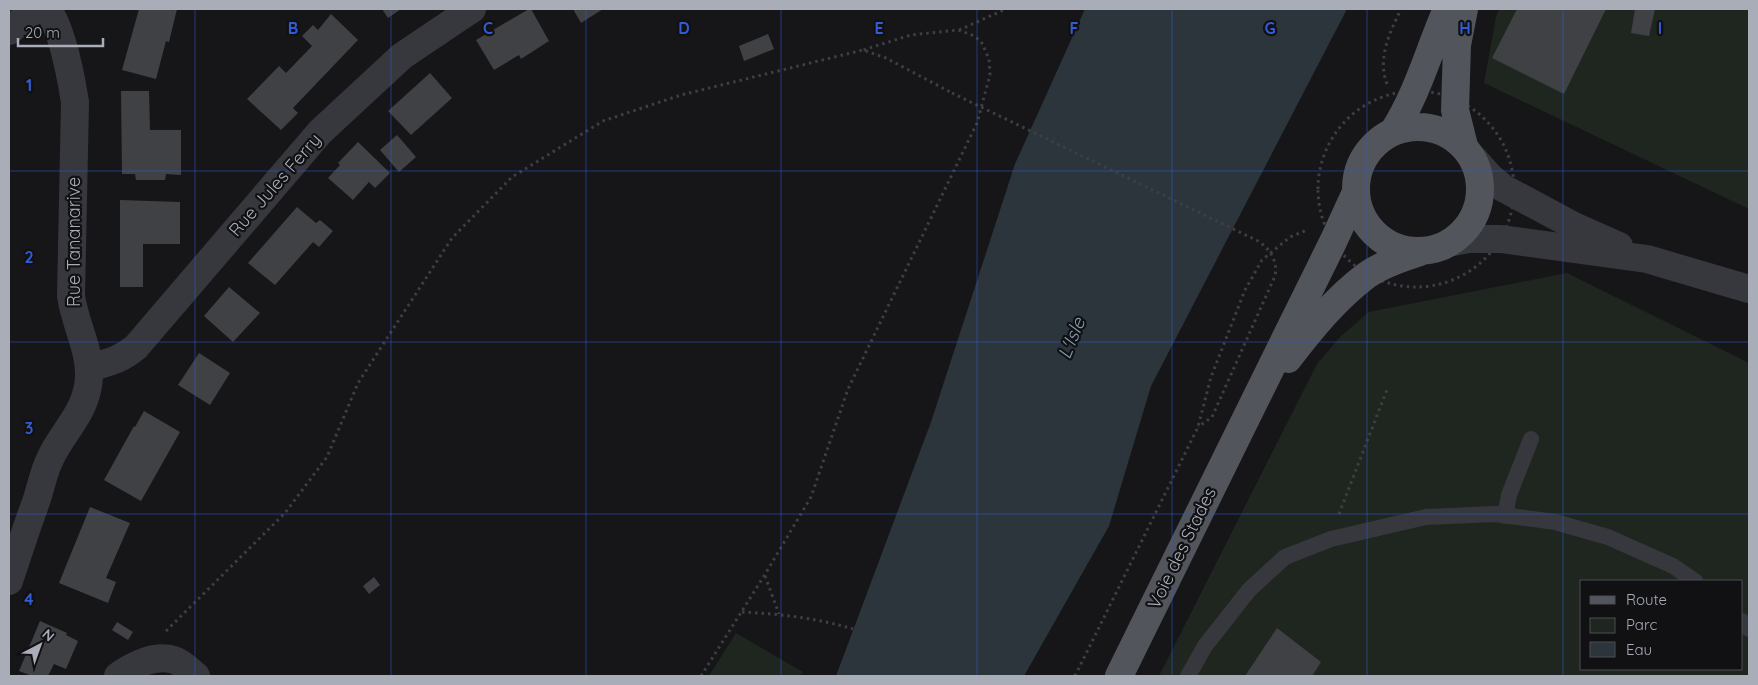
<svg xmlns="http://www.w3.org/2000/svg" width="1758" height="685" viewBox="0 0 1758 685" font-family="Quicksand,sans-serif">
	<rect width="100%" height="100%" fill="#161618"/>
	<path fill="#1e261f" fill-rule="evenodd" d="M 1499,9 L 1749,9 L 1749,209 L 1484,83 L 1496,17 Z
		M 1567,273 L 1749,363 L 1749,676 L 1159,676 L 1317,364 L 1341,336 L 1369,312 ZM 1582,581 L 1742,581 L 1742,669 L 1582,669 Z
		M 736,633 L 803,672 L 800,676 L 709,676 Z"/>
	<path fill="#2c353c" d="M 1085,9 L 1347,9 L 1151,386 L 1109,526 L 1024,676 L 836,676 L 931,422 L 1015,164 Z"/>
	<path fill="#404145" d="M 139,9 L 177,9 L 169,42 L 166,41 L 156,79 L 122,70 Z
		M 382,9 L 401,9 L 388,18 Z
		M 529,9 L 531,9 L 549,41 L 521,59 L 519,55 L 494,70 L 476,40 Z
		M 573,9 L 603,9 L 581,23 Z
		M 1517,9 L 1606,9 L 1564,94 L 1492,58 Z
		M 1635,9 L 1655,9 L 1649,36 L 1631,33 Z
		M 331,14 L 358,40 L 293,108 L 298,113 L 281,130 L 247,99 L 279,66 L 286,73 L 312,46 L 302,36 L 313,25 L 318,30 Z
		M 768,34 L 774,49 L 744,61 L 739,46 Z
		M 430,73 L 452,98 L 411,135 L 388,111 Z
		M 121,91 L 149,91 L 150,130 L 181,130 L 181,175 L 166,174 L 165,180 L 136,180 L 135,174 L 122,174 Z
		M 397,135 L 416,157 L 399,172 L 380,150 Z
		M 358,142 L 390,173 L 375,188 L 369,182 L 353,200 L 328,178 L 340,165 L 338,163 Z
		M 120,200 L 180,202 L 180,244 L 143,244 L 143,287 L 120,287 Z
		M 297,207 L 316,223 L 320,220 L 333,231 L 319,247 L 313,242 L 275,285 L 248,263 Z
		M 229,287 L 260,313 L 233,342 L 204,316 Z
		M 199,353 L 230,373 L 210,405 L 178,385 Z
		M 144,411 L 180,432 L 141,501 L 104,480 L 134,426 L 135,427 Z
		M 90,507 L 130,523 L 106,578 L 116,582 L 108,603 L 59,583 Z
		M 374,577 L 380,585 L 369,594 L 363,586 Z
		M 40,621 L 67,633 L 66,635 L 78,641 L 66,669 L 54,664 L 48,676 L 32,676 L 19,671 Z
		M 117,622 L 133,632 L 128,640 L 112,630 Z
		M 1277,628 L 1321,662 L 1312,676 L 1245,676 Z"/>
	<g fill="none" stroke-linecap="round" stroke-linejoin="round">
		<path stroke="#3d3f44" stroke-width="3" stroke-dasharray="2.5 4" stroke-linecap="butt" d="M 959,30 L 1006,9
			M 1387,84 C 1377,58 1390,32 1401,9
			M1318 189a98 98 0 1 1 196 0a98 98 0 1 1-196 0Z
			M 1339,514 L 1388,387
			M 765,576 L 779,614
			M 742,612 C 780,614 817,618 853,629
			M 166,631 L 285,513 L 327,457 L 358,383 L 452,238 L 512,177 L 603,121 L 681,95 L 863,50 L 886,58 L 952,93
			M 701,676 L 764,576 L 811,497 L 848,389 L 977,123 L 990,75 L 989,59 L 981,41 L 972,35 L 958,30 L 911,35 L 863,50
			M 1075,676 L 1198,427 L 1211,377 L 1245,290 L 1262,260 L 1290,237 L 1307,230"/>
		<path stroke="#37383d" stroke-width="16" d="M 1505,516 L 1509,495 L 1531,439
			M 1742,621 L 1749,629
			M 1188,676 L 1205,646 L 1249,590 L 1285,557 L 1331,539 L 1426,517 L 1496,514 L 1555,522 L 1608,537 L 1673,566 L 1695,581"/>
		<path stroke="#37383d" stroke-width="28" d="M 9,31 L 35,9
			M 1474,159 L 1490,177 L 1503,188 L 1574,226 L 1619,246
			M 1453,242 L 1469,239 L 1501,239 L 1647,259 L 1749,289
			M 89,368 C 109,362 119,361 136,347 L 320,132 L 402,56 L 472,9
			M 9,581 C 18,554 27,526 37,499 C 41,486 44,471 50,459 C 63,430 87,413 89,377 C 90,349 75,324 71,296 L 75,102 C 71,77 62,27 47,9
			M 118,676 C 133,665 155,654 174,660 C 181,662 190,671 196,676"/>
		<path stroke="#53555c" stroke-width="28" d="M1356 189a62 62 0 1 1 124 0a62 62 0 1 1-124 0Z
			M 1393,132 C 1418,93 1429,50 1447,9
			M 1464,146 L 1455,110 L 1457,45 L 1464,9
			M 1288,359 C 1311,329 1336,298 1367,275 C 1383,264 1402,258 1420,252
			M 1119,676 L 1333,242 L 1356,192"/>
		<path stroke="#3d3f44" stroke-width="3" stroke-dasharray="2.5 4" stroke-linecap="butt" d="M 952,93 L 1258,241 C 1270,249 1278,261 1275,276 L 1212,417 L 1198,427"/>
	</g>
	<path fill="none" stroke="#325cd3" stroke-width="1" stroke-opacity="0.55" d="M 195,9 L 195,676M 391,9 L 391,676M 586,9 L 586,676M 781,9 L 781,676M 977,9 L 977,676M 1172,9 L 1172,676M 1367,9 L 1367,676M 1563,9 L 1563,676M 9,171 L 1749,171M 9,342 L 1749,342M 9,514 L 1749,514"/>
	<g text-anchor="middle" stroke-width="4.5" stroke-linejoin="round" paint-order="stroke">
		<g font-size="18" fill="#a8adb8" stroke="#111113">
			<text transform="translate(275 185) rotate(-49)" y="6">Rue Jules Ferry</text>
			<text transform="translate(74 242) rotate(-90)" y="6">Rue Tananarive</text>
			<text transform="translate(1182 548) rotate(-64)" y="6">Voie des Stades</text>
		</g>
		<g font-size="19" font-style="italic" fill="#7f9bb3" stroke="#111113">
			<text transform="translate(1071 338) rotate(-68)" y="7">L'Isle</text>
		</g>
	</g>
	<g font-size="16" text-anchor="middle" font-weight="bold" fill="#325cd3" stroke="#111113" stroke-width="4.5" stroke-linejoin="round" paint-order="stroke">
		<text x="293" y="34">B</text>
		<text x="488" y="34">C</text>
		<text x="684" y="34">D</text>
		<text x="879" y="34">E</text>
		<text x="1074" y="34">F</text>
		<text x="1270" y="34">G</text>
		<text x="1465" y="34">H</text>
		<text x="1660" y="34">I</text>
		<text x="29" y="91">1</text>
		<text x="29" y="263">2</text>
		<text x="29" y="434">3</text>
		<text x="29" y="605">4</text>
	</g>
	<rect width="1758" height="685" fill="none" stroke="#a8adb8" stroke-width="20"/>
	<rect x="1580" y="580" width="162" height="90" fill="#111113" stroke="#4d4f55"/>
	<rect x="1590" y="596" width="25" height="8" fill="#53555c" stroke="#4d4f55"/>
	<text x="1626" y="605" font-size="15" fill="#a8adb8">Route</text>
	<rect x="1590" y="618" width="25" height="15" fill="#1e261f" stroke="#4d4f55"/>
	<text x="1626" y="630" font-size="15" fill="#a8adb8">Parc</text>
	<rect x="1590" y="642" width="25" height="15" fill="#2c353c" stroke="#4d4f55"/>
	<text x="1626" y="655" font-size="15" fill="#a8adb8">Eau</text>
	<g transform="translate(40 645) rotate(41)" stroke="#111113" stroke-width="4" paint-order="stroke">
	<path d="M0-4L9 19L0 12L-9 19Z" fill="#a8adb8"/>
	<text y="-8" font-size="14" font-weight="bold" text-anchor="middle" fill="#a8adb8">N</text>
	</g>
	<path d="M18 38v8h85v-8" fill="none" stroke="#a8adb8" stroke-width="2.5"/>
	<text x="25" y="38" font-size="15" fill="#a8adb8" stroke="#111113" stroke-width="4" paint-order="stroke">20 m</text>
</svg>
